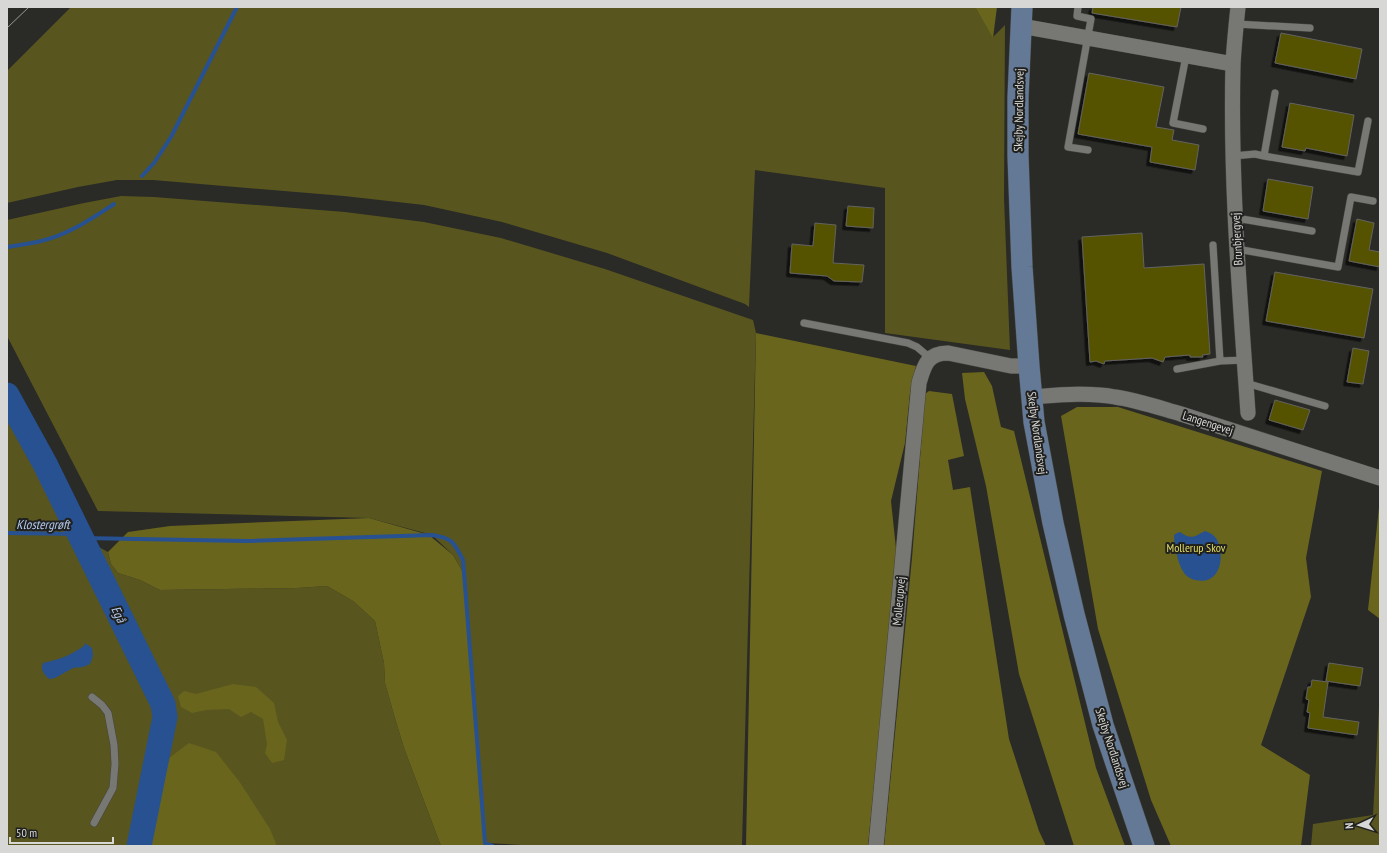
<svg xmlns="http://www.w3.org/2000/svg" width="1387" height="853" viewBox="0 0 1387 853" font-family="'PT Sans Narrow',sans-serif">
	<defs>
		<filter id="shadow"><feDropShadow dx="-3.5" dy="3.5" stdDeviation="0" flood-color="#0009"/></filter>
	</defs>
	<rect width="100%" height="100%" fill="#2a2a27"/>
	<path fill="#58551f" d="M 71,7 L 975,7 L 993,37 L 1005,25 L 1004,198 L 1010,350 L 885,333 L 885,188 L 755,170 L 749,307 L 745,304 L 607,253 L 502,222 L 424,205 L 344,196 L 153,180 L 117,180 L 78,187 L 7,203 L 7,71 Z
		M 121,196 L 154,197 L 345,212 L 424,222 L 501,238 L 605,269 L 753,320 L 756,333 L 742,846 L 540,846 L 485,843 L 464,574 L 453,555 L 432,535 L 369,518 L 98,511 L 7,336 L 7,220 L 84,203 Z
		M 7,382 L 83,533 L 82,538 L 108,552 L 111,564 L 118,573 L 140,580 L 160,590 L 297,588 L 327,586 L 353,601 L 375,621 L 384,663 L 385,683 L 394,715 L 404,748 L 441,846 L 7,846 Z
		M 1380,689 L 1380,846 L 1311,846 L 1313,824 L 1373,815 Z"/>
	<path fill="#69651d" d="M 975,7 L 997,7 L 993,38 Z
		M 756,333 L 916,366 L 910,393 L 905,443 L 891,501 L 897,558 L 868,846 L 746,846 Z
		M 984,372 L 992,386 L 1001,427 L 1014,431 L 1096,768 L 1125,846 L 1074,846 L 1019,674 L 986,486 L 965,399 L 962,373 Z
		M 929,391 L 952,394 L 964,456 L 948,460 L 953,490 L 970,487 L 1009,739 L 1039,831 L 1046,846 L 884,846 L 912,558 L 925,394 Z
		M 1077,407 L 1118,407 L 1322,471 L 1306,558 L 1311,597 L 1261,745 L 1310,775 L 1301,846 L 1171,846 L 1151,800 L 1098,629 L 1061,416 Z
		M 1380,498 L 1380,619 L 1368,610 Z
		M 369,518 L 429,535 L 453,555 L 464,574 L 480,797 L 485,839 L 484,846 L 441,846 L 404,748 L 394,715 L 385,683 L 384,663 L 375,621 L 353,601 L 327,586 L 297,588 L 160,590 L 140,580 L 118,573 L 111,564 L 108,552 L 128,532 L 170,526 Z
		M 233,684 L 256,687 L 274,703 L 278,722 L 287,740 L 284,760 L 272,763 L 265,753 L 267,744 L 263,719 L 251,712 L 241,717 L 229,709 L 206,710 L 192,713 L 181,707 L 178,696 L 184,691 L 196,694 Z
		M 189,743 L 216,752 L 239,781 L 270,829 L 277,846 L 145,846 L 151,808 L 169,758 Z"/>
	<path fill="#275191" d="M 1205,531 C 1215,534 1218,539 1220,549 C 1223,566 1216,585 1195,580 C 1191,579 1185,576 1183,571 C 1178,564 1174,544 1174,535 L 1177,533 L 1180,532 C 1191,540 1194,537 1205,531 Z
		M 85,643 L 92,648 L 93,656 L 90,664 L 83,667 L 73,668 L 55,678 L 49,679 C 44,674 40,670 43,663 C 61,659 69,656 84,646 Z"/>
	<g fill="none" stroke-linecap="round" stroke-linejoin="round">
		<path stroke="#275191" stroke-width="4" d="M 142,176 L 154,163 L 171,137 L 237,7
			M 7,247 C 18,245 30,244 41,241 C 68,235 91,219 114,204
			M 7,533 L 80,534
			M 82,538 L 246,541 L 432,535 C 452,538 454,542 463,560 L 485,843 L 493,846"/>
		<path stroke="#275191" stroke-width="25" d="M 7,395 L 45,464 L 163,704 L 165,717 L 139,846"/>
	</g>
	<path fill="#565200" stroke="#636360" filter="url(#shadow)" d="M 1093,7 L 1181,7 L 1177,27 L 1092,13 Z
		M 1281,33 L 1362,49 L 1356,79 L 1275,63 Z
		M 1089,73 L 1164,87 L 1156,127 L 1174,130 L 1172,140 L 1199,145 L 1195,170 L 1150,162 L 1152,147 L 1078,134 Z
		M 1290,103 L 1354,115 L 1347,156 L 1306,148 L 1305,151 L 1282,147 Z
		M 1268,179 L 1313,187 L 1308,219 L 1263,211 Z
		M 848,206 L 874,208 L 873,228 L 846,226 Z
		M 1357,219 L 1374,223 L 1369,250 L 1380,252 L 1380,267 L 1349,261 Z
		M 815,223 L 836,225 L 833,263 L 864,265 L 862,282 L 834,281 L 827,276 L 790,273 L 792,244 L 813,246 Z
		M 1142,233 L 1144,268 L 1204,264 L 1210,354 L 1202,355 L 1203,357 L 1190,357 L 1190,355 L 1165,357 L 1163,362 L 1152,358 L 1105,361 L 1104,364 L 1096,361 L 1090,362 L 1082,237 Z
		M 1275,272 L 1373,289 L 1364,338 L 1266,321 Z
		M 1353,348 L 1369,351 L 1363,384 L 1347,382 Z
		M 1275,400 L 1310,410 L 1303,430 L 1269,420 Z
		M 1329,663 L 1363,668 L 1360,686 L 1326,681 Z
		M 1312,680 L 1328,682 L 1323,717 L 1359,722 L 1357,735 L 1308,728 L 1310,713 L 1307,712 L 1309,700 L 1306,699 L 1308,687 L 1311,687 Z"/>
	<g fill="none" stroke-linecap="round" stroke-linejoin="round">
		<defs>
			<path id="lane" d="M 1078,7 L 1077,16 L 1091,19 L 1068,147 L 1088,150
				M 1236,24 L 1310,28
				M 1186,56 L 1173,123 L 1203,129
				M 1233,156 L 1255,154 L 1264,156 L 1275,93
				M 1264,156 L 1358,172 L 1368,121
				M 1236,218 L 1312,231
				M 1213,245 L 1220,361 L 1245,360
				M 1237,249 L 1338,267 L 1351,197 L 1373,201
				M 804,323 L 908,343 L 917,347 L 930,358
				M 1177,369 L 1220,361
				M 1246,383 L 1325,406
				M 92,697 L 102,705 L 108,713 L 114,745 L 115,764 L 113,788 L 94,823"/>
			<path id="street" d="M 1238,7 C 1236,26 1234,45 1233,64 C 1230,181 1240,297 1248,413
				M 1021,26 L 1233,64
				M 1032,397 C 1059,395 1088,392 1115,397 C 1137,400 1160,408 1181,414 L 1380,478
				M 876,846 L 919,383 C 924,366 927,353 948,353 L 1011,366 L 1029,366"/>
			<path id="secondary" d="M 1022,7 L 1018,97 L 1018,156 L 1022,267 L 1029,366 L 1034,422 L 1053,523 L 1074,614 L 1103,725 L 1144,846"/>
		</defs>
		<use href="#lane" stroke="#464643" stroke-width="8"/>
		<use href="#street" stroke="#464643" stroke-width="16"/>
		<use href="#secondary" stroke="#464643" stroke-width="22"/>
		<use href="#lane" stroke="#777774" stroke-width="7"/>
		<use href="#street" stroke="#777774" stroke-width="15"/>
		<use href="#secondary" stroke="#647996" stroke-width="21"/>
		<path stroke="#989896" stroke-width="1" d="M 7,28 L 29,7"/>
	</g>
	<g text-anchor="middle" stroke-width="4" stroke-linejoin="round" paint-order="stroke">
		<g font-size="12" fill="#d7d7d5" stroke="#20201e">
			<text transform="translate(1019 110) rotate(-89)" y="4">Skejby Nordlandsvej</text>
			<text transform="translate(1237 239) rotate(-93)" y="4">Brunbjergvej</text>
			<text transform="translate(1208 423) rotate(18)" y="4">Langengevej</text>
			<text transform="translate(1037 433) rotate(82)" y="4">Skejby Nordlandsvej</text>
			<text transform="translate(899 601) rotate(-85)" y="4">Mollerupvej</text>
			<text transform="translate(1112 748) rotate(72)" y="4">Skejby Nordlandsvej</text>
		</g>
		<g font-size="12" fill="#e3dd60" stroke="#20201e">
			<text x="1196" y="552">Mollerup Skov</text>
		</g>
		<g font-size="13" font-style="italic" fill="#b2cbf0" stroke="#20201e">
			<text x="43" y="529">Klostergrøft</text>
			<text transform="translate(119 614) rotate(64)" y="5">Egå</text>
		</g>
	</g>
	<rect width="1387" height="853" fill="none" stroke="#d7d7d5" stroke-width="16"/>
	<g transform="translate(1359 825) rotate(266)" stroke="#20201e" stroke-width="3" paint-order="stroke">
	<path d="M0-3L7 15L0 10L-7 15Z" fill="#d7d7d5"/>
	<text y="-6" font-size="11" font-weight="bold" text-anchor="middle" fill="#d7d7d5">N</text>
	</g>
	<path d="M10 837v6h103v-6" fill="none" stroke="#d7d7d5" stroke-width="2"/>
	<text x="16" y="837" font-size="12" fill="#d7d7d5" stroke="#20201e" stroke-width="3" paint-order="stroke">50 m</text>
</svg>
